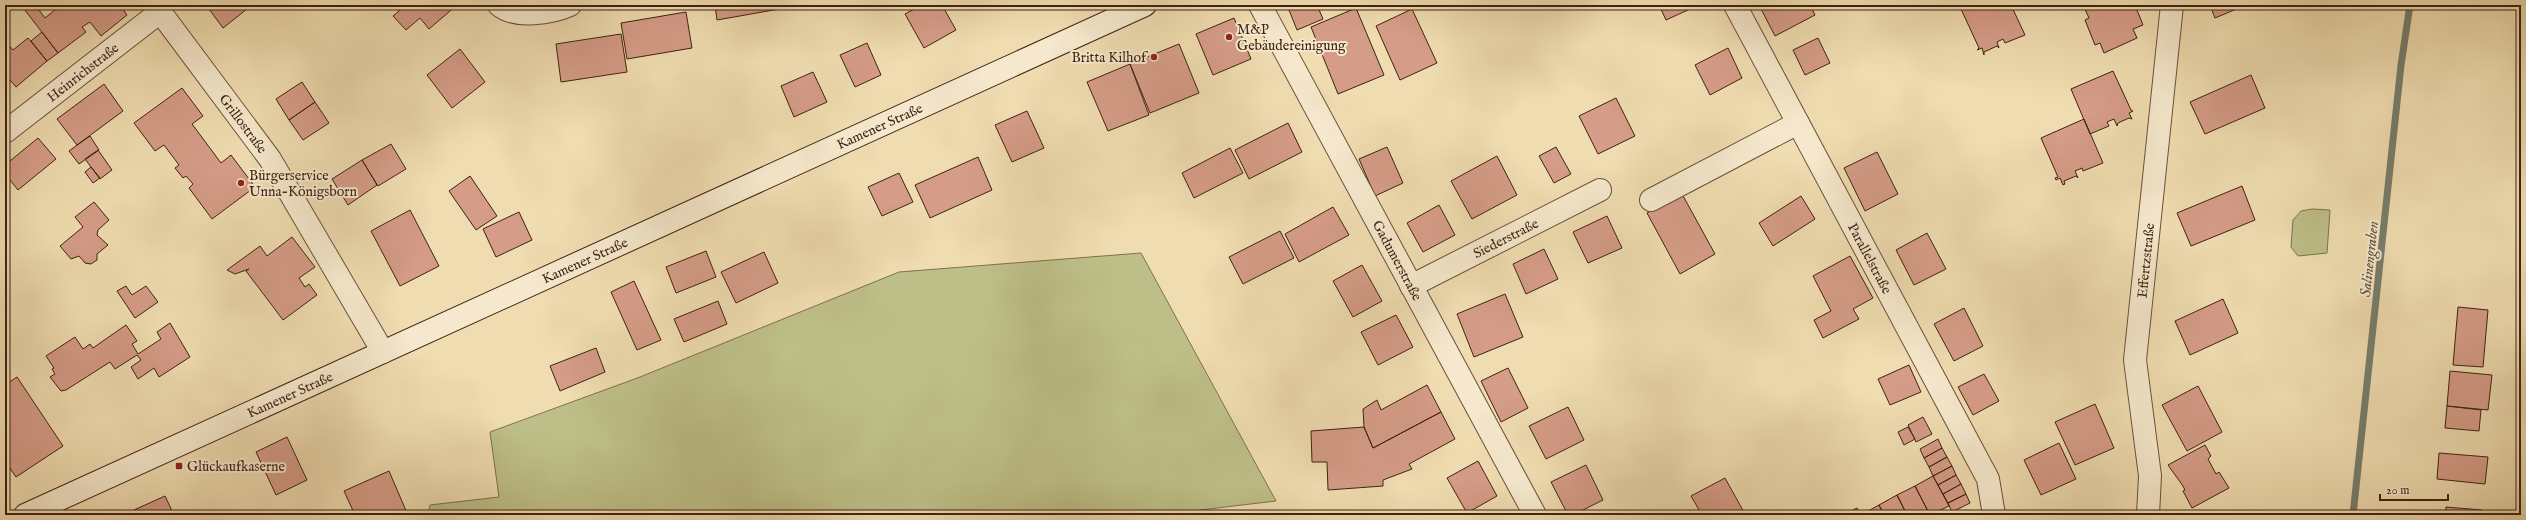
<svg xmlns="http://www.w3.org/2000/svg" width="2526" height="520" viewBox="0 0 2526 520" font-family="'IM FELL English',serif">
	<rect width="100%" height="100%" fill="#efdcb0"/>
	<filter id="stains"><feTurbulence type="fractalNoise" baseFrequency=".005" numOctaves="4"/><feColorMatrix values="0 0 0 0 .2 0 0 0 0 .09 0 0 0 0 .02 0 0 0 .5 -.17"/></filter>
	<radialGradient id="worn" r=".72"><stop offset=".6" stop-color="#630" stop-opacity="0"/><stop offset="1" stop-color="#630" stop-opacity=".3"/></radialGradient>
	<path fill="#bebf88" stroke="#7e704d" d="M 2312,209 L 2330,210 L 2327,253 L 2298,256 L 2291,247 L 2293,220 L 2301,211 Z
		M 1141,253 L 1276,501 L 1158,515 L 428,515 L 430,505 L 499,497 L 490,432 L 640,377 L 899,272 Z"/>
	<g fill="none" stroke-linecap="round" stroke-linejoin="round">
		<path stroke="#767e6c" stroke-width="7" d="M 2353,515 L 2401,65 L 2410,5"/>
	</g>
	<path fill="#d59c87" stroke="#3f2212" d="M 21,5 L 35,5 L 45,18 L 61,5 L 120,5 L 127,15 L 101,36 L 90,22 L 82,27 L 86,32 L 58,53 Z
		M 206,5 L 252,5 L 223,28 Z
		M 406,5 L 457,5 L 429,29 L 420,18 L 406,30 L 393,16 Z
		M 715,5 L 784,5 L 785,8 L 717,20 Z
		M 922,5 L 942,5 L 956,30 L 924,48 L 905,14 Z
		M 1287,5 L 1317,5 L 1323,19 L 1297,30 Z
		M 1659,5 L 1699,5 L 1666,20 Z
		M 1759,5 L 1810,5 L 1815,15 L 1775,36 Z
		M 1972,5 L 2011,5 L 2025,35 L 2005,43 L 2003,39 L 1997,42 L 1999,48 L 1997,46 L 1984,52 L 1984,55 L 1982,48 L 1977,50 L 1979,48 L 1961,9 Z
		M 2083,5 L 2135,5 L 2143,25 L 2133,29 L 2137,38 L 2104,53 L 2100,43 L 2095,45 L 2085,20 L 2089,18 Z
		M 2210,5 L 2246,5 L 2215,18 Z
		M 1356,8 L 1384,75 L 1338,94 L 1311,27 Z
		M 1412,9 L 1437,63 L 1400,80 L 1376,26 Z
		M 686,12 L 692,48 L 627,59 L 621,23 Z
		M 1234,18 L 1251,59 L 1213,75 L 1196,34 Z
		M 42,32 L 58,53 L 47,61 L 31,41 Z
		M 621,34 L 627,72 L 561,82 L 556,44 Z
		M 28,38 L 47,61 L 16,87 L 5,74 L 5,44 L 7,43 L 13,50 Z
		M 1818,38 L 1830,63 L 1805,75 L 1793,50 Z
		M 867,43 L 881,75 L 855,87 L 840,55 Z
		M 1179,44 L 1199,93 L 1150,113 L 1130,64 Z
		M 1728,48 L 1742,78 L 1710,95 L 1695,65 Z
		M 460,49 L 485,82 L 452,108 L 427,75 Z
		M 1130,64 L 1149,115 L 1108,131 L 1087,82 Z
		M 2113,71 L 2131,110 L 2133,111 L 2129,113 L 2132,119 L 2129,118 L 2118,123 L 2117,126 L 2114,119 L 2107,122 L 2109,126 L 2090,134 L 2071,89 Z
		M 813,72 L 827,102 L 794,117 L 781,86 Z
		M 2251,75 L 2265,108 L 2205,134 L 2190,102 Z
		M 302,82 L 315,102 L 289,120 L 276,99 Z
		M 104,84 L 123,111 L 77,145 L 57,119 Z
		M 182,88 L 203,116 L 192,124 L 221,163 L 231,155 L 255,187 L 212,219 L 189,188 L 193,184 L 186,176 L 183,178 L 175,168 L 179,165 L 164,145 L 155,151 L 134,123 Z
		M 1616,98 L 1635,136 L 1598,154 L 1579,116 Z
		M 315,102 L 329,123 L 303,140 L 289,120 Z
		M 1027,111 L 1044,148 L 1012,162 L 995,125 Z
		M 2084,119 L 2103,163 L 2083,171 L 2082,168 L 2075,171 L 2078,178 L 2076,176 L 2064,181 L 2065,184 L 2063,185 L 2060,178 L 2056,180 L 2055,178 L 2058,177 L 2041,138 Z
		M 1288,123 L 1302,152 L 1249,179 L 1235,150 Z
		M 90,136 L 99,150 L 79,164 L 69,151 Z
		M 38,138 L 56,159 L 18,190 L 5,174 L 5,165 Z
		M 391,144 L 406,169 L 378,186 L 362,160 Z
		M 1387,147 L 1403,183 L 1375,196 L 1359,159 Z
		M 1556,147 L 1571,174 L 1554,183 L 1539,156 Z
		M 1230,148 L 1243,173 L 1194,198 L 1182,173 Z
		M 98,150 L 112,170 L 100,179 L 85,159 Z
		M 1877,152 L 1898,194 L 1865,211 L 1844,168 Z
		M 1497,156 L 1517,195 L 1472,219 L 1451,181 Z
		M 978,157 L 992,190 L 930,218 L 915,185 Z
		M 362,160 L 377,185 L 348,205 L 332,179 Z
		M 91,167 L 100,178 L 93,183 L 85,172 Z
		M 899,173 L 913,202 L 882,216 L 868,187 Z
		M 470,176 L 497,216 L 476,230 L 449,191 Z
		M 2242,186 L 2255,220 L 2191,246 L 2177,213 Z
		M 1682,194 L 1715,254 L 1680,274 L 1647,213 Z
		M 1801,196 L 1815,219 L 1773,246 L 1759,223 Z
		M 94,202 L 109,220 L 98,230 L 97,235 L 108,245 L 97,254 L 97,260 L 91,264 L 85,263 L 79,256 L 71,259 L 60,246 L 83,227 L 75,217 Z
		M 1439,205 L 1455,235 L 1423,252 L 1407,223 Z
		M 1333,207 L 1349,235 L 1299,262 L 1285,234 Z
		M 410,210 L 439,266 L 400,286 L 371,231 Z
		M 519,212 L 532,240 L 496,257 L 483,229 Z
		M 1607,216 L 1622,248 L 1588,263 L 1573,232 Z
		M 1280,231 L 1294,258 L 1243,284 L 1229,257 Z
		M 1927,233 L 1946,269 L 1914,285 L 1896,250 Z
		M 292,237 L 315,267 L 299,278 L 305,287 L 309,284 L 317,295 L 283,320 L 246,271 L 249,269 L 235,274 L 227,270 L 260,246 L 267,256 Z
		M 1544,249 L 1558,279 L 1526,294 L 1513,264 Z
		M 706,251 L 716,277 L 676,293 L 666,267 Z
		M 764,252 L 778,283 L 736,303 L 721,272 Z
		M 1850,256 L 1873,298 L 1853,309 L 1859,319 L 1823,338 L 1814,320 L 1831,311 L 1813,276 Z
		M 1362,265 L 1382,301 L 1353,317 L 1333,281 Z
		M 634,281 L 661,340 L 637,350 L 611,292 Z
		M 126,286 L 132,295 L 146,286 L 158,302 L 135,318 L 117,291 Z
		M 1505,294 L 1523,337 L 1474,357 L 1457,314 Z
		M 2223,299 L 2238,333 L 2190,355 L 2175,321 Z
		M 718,301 L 727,324 L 684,342 L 674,319 Z
		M 2458,307 L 2488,310 L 2483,367 L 2453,365 Z
		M 1964,308 L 1983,346 L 1954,361 L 1934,324 Z
		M 1396,315 L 1413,347 L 1378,365 L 1361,332 Z
		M 170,323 L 190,357 L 159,377 L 154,368 L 138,379 L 131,367 L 141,360 L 137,355 L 115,369 L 110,362 L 66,390 L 61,391 L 50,377 L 55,374 L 52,369 L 54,368 L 46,356 L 75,337 L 83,349 L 90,344 L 93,348 L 126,325 L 137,341 L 132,344 L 138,354 L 161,339 L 157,332 Z
		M 596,348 L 605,372 L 560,391 L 550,366 Z
		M 1909,365 L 1921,392 L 1890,405 L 1878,379 Z
		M 1508,368 L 1528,408 L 1501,422 L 1481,381 Z
		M 2450,371 L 2492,375 L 2488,410 L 2447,406 Z
		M 1984,374 L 1999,401 L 1973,415 L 1958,387 Z
		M 17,377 L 63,446 L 16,477 L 5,461 L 5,385 Z
		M 1427,385 L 1441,412 L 1373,448 L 1364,427 L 1363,409 L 1377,400 L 1381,410 Z
		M 2198,386 L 2222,432 L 2187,451 L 2162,405 Z
		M 2095,404 L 2114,448 L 2075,465 L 2055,422 Z
		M 2447,406 L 2481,410 L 2479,431 L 2445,428 Z
		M 1568,407 L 1584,440 L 1546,459 L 1529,426 Z
		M 1441,412 L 1455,439 L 1409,464 L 1412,469 L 1383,480 L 1383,486 L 1328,490 L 1327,462 L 1312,462 L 1311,431 L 1364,427 L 1373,448 Z
		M 1923,417 L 1932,434 L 1916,442 L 1908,425 Z
		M 1908,427 L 1915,439 L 1904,445 L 1898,432 Z
		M 287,437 L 307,480 L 276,495 L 256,452 Z
		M 1938,439 L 1942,448 L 1924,458 L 1920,449 Z
		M 2059,443 L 2076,479 L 2041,495 L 2024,460 Z
		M 2205,445 L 2211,456 L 2208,459 L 2216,474 L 2219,472 L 2229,488 L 2192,508 L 2183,491 L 2185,490 L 2183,486 L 2168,465 Z
		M 1942,448 L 1947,457 L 1929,467 L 1924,458 Z
		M 2439,453 L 2488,457 L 2485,484 L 2437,479 Z
		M 1947,457 L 1952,466 L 1933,476 L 1929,467 Z
		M 1478,461 L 1497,496 L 1467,513 L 1447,478 Z
		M 1586,465 L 1603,500 L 1573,515 L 1568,515 L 1551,482 Z
		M 1952,466 L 1956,475 L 1938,485 L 1933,476 Z
		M 389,471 L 407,513 L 402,515 L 355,515 L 344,491 Z
		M 1956,475 L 1961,484 L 1943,494 L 1938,485 Z
		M 1933,476 L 1949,506 L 1930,515 L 1915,486 Z
		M 1725,478 L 1745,514 L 1702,515 L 1691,496 Z
		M 1961,484 L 1966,494 L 1948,503 L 1943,494 Z
		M 1915,486 L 1930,515 L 1907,515 L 1897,495 Z
		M 1966,494 L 1970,503 L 1952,512 L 1948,503 Z
		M 1897,495 L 1907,515 L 1884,515 L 1879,505 Z
		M 165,496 L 174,515 L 123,515 Z
		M 1879,505 L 1884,515 L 1861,515 Z
		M 2446,507 L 2482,510 L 2482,515 L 2446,515 Z
		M 1857,508 L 1860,515 L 1843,515 Z"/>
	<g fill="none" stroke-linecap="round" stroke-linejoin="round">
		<defs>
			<g id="street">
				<path id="s1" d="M 155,5 L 270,159 L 383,352"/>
				<path d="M 499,5 C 515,19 552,13 570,5"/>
				<path id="s2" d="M 1260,5 L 1535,515"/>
				<path id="s3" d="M 1735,5 L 1988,479 L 1994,515"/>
				<path id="s4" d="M 5,132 L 160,12"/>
				<path d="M 1651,200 L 1798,123"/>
				<path id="s5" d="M 1411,286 L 1600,190"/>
				<path id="s6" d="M 2148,515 L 2150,476 L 2135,360 L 2172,5"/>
			</g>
			<g id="secondary">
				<path id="s7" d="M 25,515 L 1145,5"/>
			</g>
		</defs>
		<use href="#street" stroke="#6b503a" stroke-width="24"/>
		<use href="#secondary" stroke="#3f2212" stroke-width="24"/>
		<use href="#street" stroke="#f5e8cc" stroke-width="22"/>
		<use href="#secondary" stroke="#f5e8cc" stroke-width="22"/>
	</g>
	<g fill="#8f2418" stroke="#f5e8cc" stroke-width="1.5">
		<circle cx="1229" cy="37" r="4"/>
		<circle cx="1154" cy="57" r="4"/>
		<circle cx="241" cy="183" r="4"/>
		<rect x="175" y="462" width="8" height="8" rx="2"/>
	</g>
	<g text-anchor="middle" stroke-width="4" stroke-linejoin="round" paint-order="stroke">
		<g font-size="14" fill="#3f2212" stroke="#f5e8cc" text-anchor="start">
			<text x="1237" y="34">M&amp;P<tspan x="1237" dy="16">Gebäudereinigung</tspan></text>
			<text x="1146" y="62" text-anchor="end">Britta Kilhof</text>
			<text x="249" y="180">Bürgerservice<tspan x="249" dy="16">Unna-Königsborn</tspan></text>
			<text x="187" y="471">Glückaufkaserne</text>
		</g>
		<g font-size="14" fill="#3f2212" stroke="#f5e8cc">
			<text dy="5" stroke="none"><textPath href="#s4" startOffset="98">Heinrichstraße</textPath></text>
			<text dy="5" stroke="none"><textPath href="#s1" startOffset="148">Grillostraße</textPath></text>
			<text dy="5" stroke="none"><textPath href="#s7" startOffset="939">Kamener Straße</textPath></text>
			<text dy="5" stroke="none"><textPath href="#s5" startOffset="106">Siederstraße</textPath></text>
			<text dy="5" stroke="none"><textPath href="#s3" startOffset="287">Parallelstraße</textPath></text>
			<text dy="5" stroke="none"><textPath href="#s7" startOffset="615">Kamener Straße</textPath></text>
			<text dy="5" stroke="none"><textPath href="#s2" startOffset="290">Gadumerstraße</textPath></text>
			<text dy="5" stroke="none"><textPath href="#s6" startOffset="256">Effertzstraße</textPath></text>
			<text dy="5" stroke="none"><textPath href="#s7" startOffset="291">Kamener Straße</textPath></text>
		</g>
		<g font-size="15" font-style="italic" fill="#5a503f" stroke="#f5e8cc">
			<text transform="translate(2369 259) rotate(-84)" y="5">Salinengraben</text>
		</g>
	</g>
	<rect width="2526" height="520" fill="none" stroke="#efdcb0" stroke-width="20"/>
	<rect x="6" y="6" width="2514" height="508" fill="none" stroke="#3f2212" stroke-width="2"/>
	<rect x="10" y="10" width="2506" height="500" fill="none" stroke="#3f2212"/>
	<path d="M2380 494v6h68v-6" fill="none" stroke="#3f2212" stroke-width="2"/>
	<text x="2386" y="494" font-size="12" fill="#3f2212" stroke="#f5e8cc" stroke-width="3" paint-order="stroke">20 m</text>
	<rect width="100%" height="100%" filter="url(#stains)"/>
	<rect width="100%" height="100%" fill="url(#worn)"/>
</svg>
